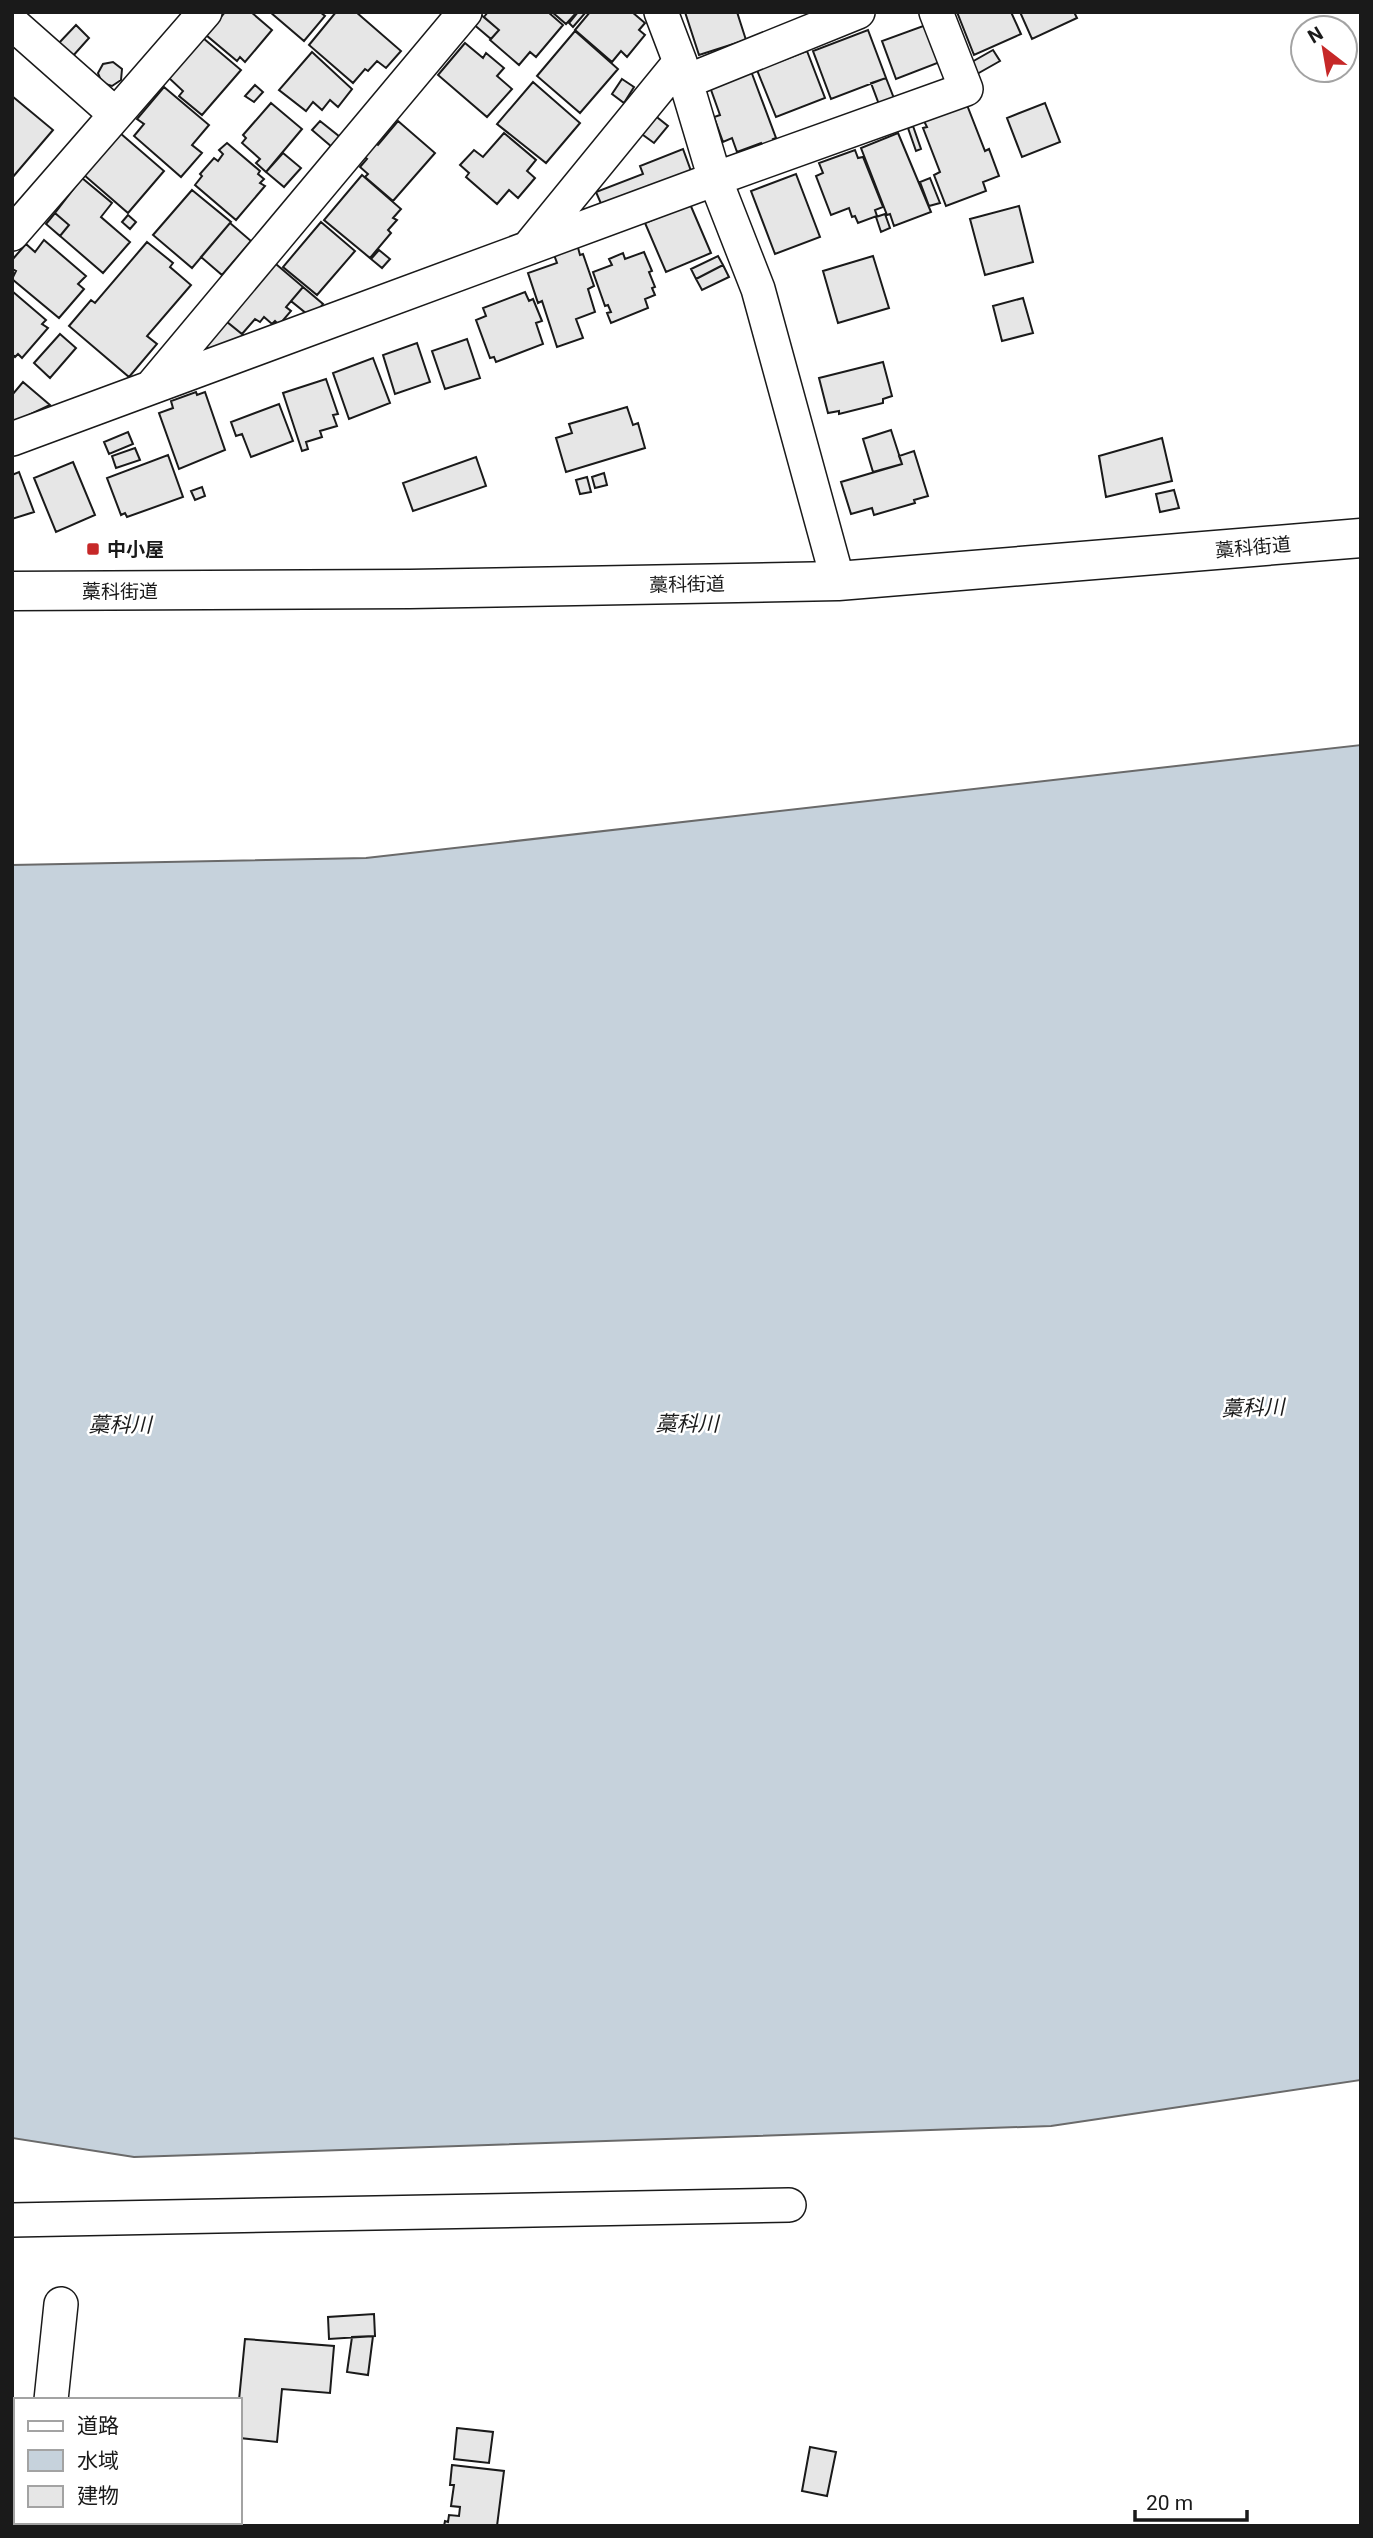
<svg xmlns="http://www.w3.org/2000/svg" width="1373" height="2538" viewBox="0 0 1373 2538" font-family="Roboto,'Noto Sans JP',sans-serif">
	<rect width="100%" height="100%" fill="#fff"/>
	<path fill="#c6d2dc" stroke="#6a6a6a" stroke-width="2" d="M 1361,745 L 1361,2080 L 1051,2126 L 134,2157 L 12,2138 L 12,865 L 366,858 Z"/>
	<path fill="#e6e6e6" stroke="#1a1a1a" stroke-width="2" d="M 225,12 L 251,12 L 272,30 L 245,62 L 240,57 L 237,61 L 206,35 Z
		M 270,12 L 320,12 L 325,16 L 304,41 Z
		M 336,12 L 356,12 L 401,51 L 386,68 L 377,61 L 368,71 L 365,69 L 353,83 L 309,45 Z
		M 488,12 L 548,12 L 563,25 L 536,57 L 530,52 L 519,65 L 490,40 L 499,30 L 484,17 Z
		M 552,12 L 577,12 L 566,24 Z
		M 578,12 L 586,12 L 573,27 L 569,23 Z
		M 590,12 L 632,12 L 645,23 L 639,30 L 645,35 L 627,57 L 621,51 L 612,62 L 575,30 Z
		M 685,12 L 737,12 L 746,40 L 699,55 Z
		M 957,12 L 1011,12 L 1021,34 L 974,55 Z
		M 1020,12 L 1074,12 L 1077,18 L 1032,39 Z
		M 480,14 L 499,30 L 491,39 L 472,23 Z
		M 76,25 L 89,38 L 72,57 L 58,44 Z
		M 926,25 L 940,62 L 896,79 L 882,41 Z
		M 868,30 L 886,78 L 831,99 L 813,51 Z
		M 575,31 L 618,69 L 580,113 L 537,76 Z
		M 203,38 L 241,70 L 202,115 L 179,96 L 183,91 L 169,78 Z
		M 465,43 L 483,58 L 486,53 L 504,68 L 497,76 L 512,89 L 487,117 L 438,75 Z
		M 993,50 L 1000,61 L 977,74 L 970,63 Z
		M 807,51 L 825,98 L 776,117 L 757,70 Z
		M 312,52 L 352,89 L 338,107 L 330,100 L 322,110 L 313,102 L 306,111 L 279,90 Z
		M 113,62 L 122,69 L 121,80 L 112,86 L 102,83 L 98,73 L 103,64 Z
		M 751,71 L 776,138 L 773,139 L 775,143 L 762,147 L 761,143 L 737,152 L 732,138 L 723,142 L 714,117 L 720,115 L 710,87 Z
		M 886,78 L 895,101 L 880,107 L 871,83 Z
		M 622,79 L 634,87 L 624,103 L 612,94 Z
		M 533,82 L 580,123 L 546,163 L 497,124 Z
		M 255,85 L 263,92 L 254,102 L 245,96 Z
		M 164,87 L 209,125 L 192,145 L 202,153 L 181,177 L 134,136 L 144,124 L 137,119 Z
		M 12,96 L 53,130 L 12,178 Z
		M 271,103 L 302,129 L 266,172 L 256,163 L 260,159 L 242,143 L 246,138 L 243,135 Z
		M 1045,103 L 1060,142 L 1022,157 L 1007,118 Z
		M 967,105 L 985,151 L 989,149 L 999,176 L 983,182 L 986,191 L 946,206 L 934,175 L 940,172 L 923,128 L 927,127 L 924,121 Z
		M 653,114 L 668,126 L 654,143 L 639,132 Z
		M 320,121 L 340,137 L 332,147 L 312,130 Z
		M 398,121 L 435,153 L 393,201 L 365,177 L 368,174 L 360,167 L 367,159 L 362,155 L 374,142 L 378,145 Z
		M 913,126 L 921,149 L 916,151 L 908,128 Z
		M 120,133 L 164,171 L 128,213 L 84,175 Z
		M 504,133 L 536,160 L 527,171 L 535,178 L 518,198 L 509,190 L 497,204 L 466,177 L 469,173 L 460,165 L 474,150 L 483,157 Z
		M 898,133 L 931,212 L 894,226 L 890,214 L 887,215 L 861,148 Z
		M 227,143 L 260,171 L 258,174 L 264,179 L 260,183 L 265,186 L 236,220 L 195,185 L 202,176 L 200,174 L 214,158 L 218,161 L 223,154 L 219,150 Z
		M 683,149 L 691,171 L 602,206 L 596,192 L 643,174 L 640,166 Z
		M 855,150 L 858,158 L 863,157 L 883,207 L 875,210 L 877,216 L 858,223 L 855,216 L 852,217 L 849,208 L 831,215 L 816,176 L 823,173 L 819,163 Z
		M 283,153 L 301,168 L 284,187 L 266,172 Z
		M 796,174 L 820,237 L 775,254 L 751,191 Z
		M 362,175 L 401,209 L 393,218 L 397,220 L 388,230 L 391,233 L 370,258 L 324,220 Z
		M 82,178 L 112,203 L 101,217 L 130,242 L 103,273 L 60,236 L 69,225 L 55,213 Z
		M 930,178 L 940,203 L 929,206 L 920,182 Z
		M 192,190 L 231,222 L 192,268 L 153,235 Z
		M 690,204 L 711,253 L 666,272 L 645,223 Z
		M 1019,206 L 1033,262 L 985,275 L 970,219 Z
		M 55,213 L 69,225 L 60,236 L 46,224 Z
		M 885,214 L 890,228 L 881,232 L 876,217 Z
		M 128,215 L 136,222 L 130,229 L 122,222 Z
		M 321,222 L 355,251 L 317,295 L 283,267 Z
		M 230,223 L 251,241 L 222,275 L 201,257 Z
		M 44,240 L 86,276 L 78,284 L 84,289 L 59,318 L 12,279 L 16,271 L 12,269 L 12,260 L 26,244 L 35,252 Z
		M 147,242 L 173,263 L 170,267 L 191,285 L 147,336 L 157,344 L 129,377 L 69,326 L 91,300 L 95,303 Z
		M 577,244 L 580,255 L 583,254 L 594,286 L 588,289 L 595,312 L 576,319 L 583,338 L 557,347 L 542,301 L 538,303 L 528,273 L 557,263 L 553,252 Z
		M 379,250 L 390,259 L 382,268 L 371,259 Z
		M 644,252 L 652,271 L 649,272 L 655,287 L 652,288 L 655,295 L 645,299 L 648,308 L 611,323 L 607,313 L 611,312 L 608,305 L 605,306 L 593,272 L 612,265 L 609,259 L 623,253 L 625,259 Z
		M 718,256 L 723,265 L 696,279 L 691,269 Z
		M 873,256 L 889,308 L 838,323 L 823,271 Z
		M 270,259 L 303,287 L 286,307 L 291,311 L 279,325 L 275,321 L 272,324 L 264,317 L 260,322 L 255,319 L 242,334 L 221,317 Z
		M 723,265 L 729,277 L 702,290 L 696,279 Z
		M 303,287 L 323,304 L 312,318 L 291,301 Z
		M 12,291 L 46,320 L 42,324 L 48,328 L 22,358 L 18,354 L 15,357 L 12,354 Z
		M 525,292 L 529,301 L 533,299 L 542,321 L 536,323 L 543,344 L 496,362 L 494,357 L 490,358 L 476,320 L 486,316 L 483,308 Z
		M 1023,298 L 1033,333 L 1002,341 L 993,306 Z
		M 221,317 L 248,339 L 199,357 Z
		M 60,334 L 76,348 L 50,378 L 34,363 Z
		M 467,339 L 480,378 L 445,389 L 432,351 Z
		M 417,343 L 430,382 L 395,394 L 383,355 Z
		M 373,358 L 390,403 L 349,419 L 333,373 Z
		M 883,362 L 892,396 L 883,399 L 883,403 L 839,414 L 839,411 L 828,413 L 819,378 Z
		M 326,379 L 338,414 L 333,415 L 337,426 L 320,431 L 322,437 L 306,442 L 308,449 L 302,451 L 283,393 Z
		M 23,382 L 50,405 L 12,423 L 12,395 Z
		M 196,392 L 197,395 L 205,392 L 225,450 L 179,469 L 159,413 L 173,408 L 171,401 Z
		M 279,404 L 293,441 L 251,457 L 242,434 L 236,436 L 231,422 Z
		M 627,407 L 633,425 L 638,423 L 645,448 L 566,472 L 556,438 L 572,433 L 569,424 Z
		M 891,430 L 902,464 L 873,472 L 863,439 Z
		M 128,432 L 133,444 L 109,454 L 104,442 Z
		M 1162,438 L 1172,481 L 1106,497 L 1099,456 Z
		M 135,448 L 140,460 L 116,468 L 112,456 Z
		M 914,451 L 928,496 L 914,500 L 915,503 L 874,515 L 872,508 L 851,514 L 841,482 L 902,464 L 899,456 Z
		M 168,455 L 183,497 L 127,517 L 125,513 L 121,515 L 107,478 Z
		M 476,457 L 486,486 L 413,511 L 403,483 Z
		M 73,462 L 95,515 L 56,532 L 34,478 Z
		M 19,472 L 34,512 L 12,519 L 12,475 Z
		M 604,473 L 607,485 L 595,488 L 592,477 Z
		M 587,477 L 591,492 L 580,494 L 576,480 Z
		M 202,487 L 205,496 L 195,500 L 191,491 Z
		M 1174,490 L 1179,508 L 1160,512 L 1156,494 Z
		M 374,2314 L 375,2336 L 329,2339 L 328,2317 Z
		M 373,2336 L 368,2375 L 347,2372 L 352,2337 Z
		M 245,2339 L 334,2346 L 330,2393 L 282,2389 L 277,2442 L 240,2438 L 239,2400 Z
		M 457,2428 L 493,2432 L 489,2463 L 454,2459 Z
		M 810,2447 L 836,2452 L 827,2496 L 802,2491 Z
		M 452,2465 L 504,2471 L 497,2526 L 444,2526 L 445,2521 L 448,2522 L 449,2515 L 459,2516 L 460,2507 L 451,2506 L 454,2485 L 450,2485 Z
		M 129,2522 L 200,2522 L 200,2526 L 129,2526 Z"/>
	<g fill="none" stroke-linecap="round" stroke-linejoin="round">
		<defs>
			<path id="street" d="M 661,12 L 680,62 L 715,179 L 758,289 L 838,581
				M 12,23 L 115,114
				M 685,82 L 858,12
				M 12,234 L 205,12
				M 529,247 L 680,62
				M 152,386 L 465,12
				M 12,439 L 715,179 L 966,89 L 936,12
				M 12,2220 L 789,2205
				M 51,2400 L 61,2304
				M 38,2526 L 38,2522"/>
			<path id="highway" d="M 12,591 L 410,589 L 838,581 L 1361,538"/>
		</defs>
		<use href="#street" stroke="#1a1a1a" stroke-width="36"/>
		<use href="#highway" stroke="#1a1a1a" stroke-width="41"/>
		<use href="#street" stroke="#fff" stroke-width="33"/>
		<use href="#highway" stroke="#fff" stroke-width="38"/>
	</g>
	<rect fill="#c62828" stroke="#fff" stroke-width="2.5" x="86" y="542" width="14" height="14" rx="3.5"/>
	<g text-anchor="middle" stroke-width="5" stroke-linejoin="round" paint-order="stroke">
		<g font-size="19" fill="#1a1a1a" stroke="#fff">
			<text transform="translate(1253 547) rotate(-5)" y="7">藁科街道</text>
			<text transform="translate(687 584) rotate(-1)" y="7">藁科街道</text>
			<text x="120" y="598">藁科街道</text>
		</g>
		<g font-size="19" font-weight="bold" fill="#1a1a1a" stroke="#fff" text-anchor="start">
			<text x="107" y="556">中小屋</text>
		</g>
		<g font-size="21" font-style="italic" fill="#1a1a1a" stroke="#fff">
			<text transform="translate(1253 1408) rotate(-2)" y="7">藁科川</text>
			<text x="687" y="1431">藁科川</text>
			<text x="120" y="1432">藁科川</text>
		</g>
	</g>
	<rect width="1373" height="2538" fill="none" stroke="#1a1a1a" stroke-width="28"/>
	<rect x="14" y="2398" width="228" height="126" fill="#ffffff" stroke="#a3a3a3" stroke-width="2"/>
	<rect x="28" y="2421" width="35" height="10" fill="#ffffff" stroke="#a3a3a3" stroke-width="2"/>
	<text x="77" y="2433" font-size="21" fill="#1a1a1a">道路</text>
	<rect x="28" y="2450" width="35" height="21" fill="#c6d2dc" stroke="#a3a3a3" stroke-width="2"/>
	<text x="77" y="2468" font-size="21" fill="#1a1a1a">水域</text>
	<rect x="28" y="2486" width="35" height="21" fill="#e6e6e6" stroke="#a3a3a3" stroke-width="2"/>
	<text x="77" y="2503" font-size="21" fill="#1a1a1a">建物</text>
	<g transform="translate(1324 49) rotate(329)"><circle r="33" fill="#ffffff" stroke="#a3a3a3" stroke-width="2"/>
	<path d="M0-5L12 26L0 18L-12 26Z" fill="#c62828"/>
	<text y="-10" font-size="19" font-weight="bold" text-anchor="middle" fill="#1a1a1a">N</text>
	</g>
	<path d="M1135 2510v10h112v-10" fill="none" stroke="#1a1a1a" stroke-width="3.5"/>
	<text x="1146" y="2510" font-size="21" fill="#1a1a1a" stroke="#ffffff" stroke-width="5" paint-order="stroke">20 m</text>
</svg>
